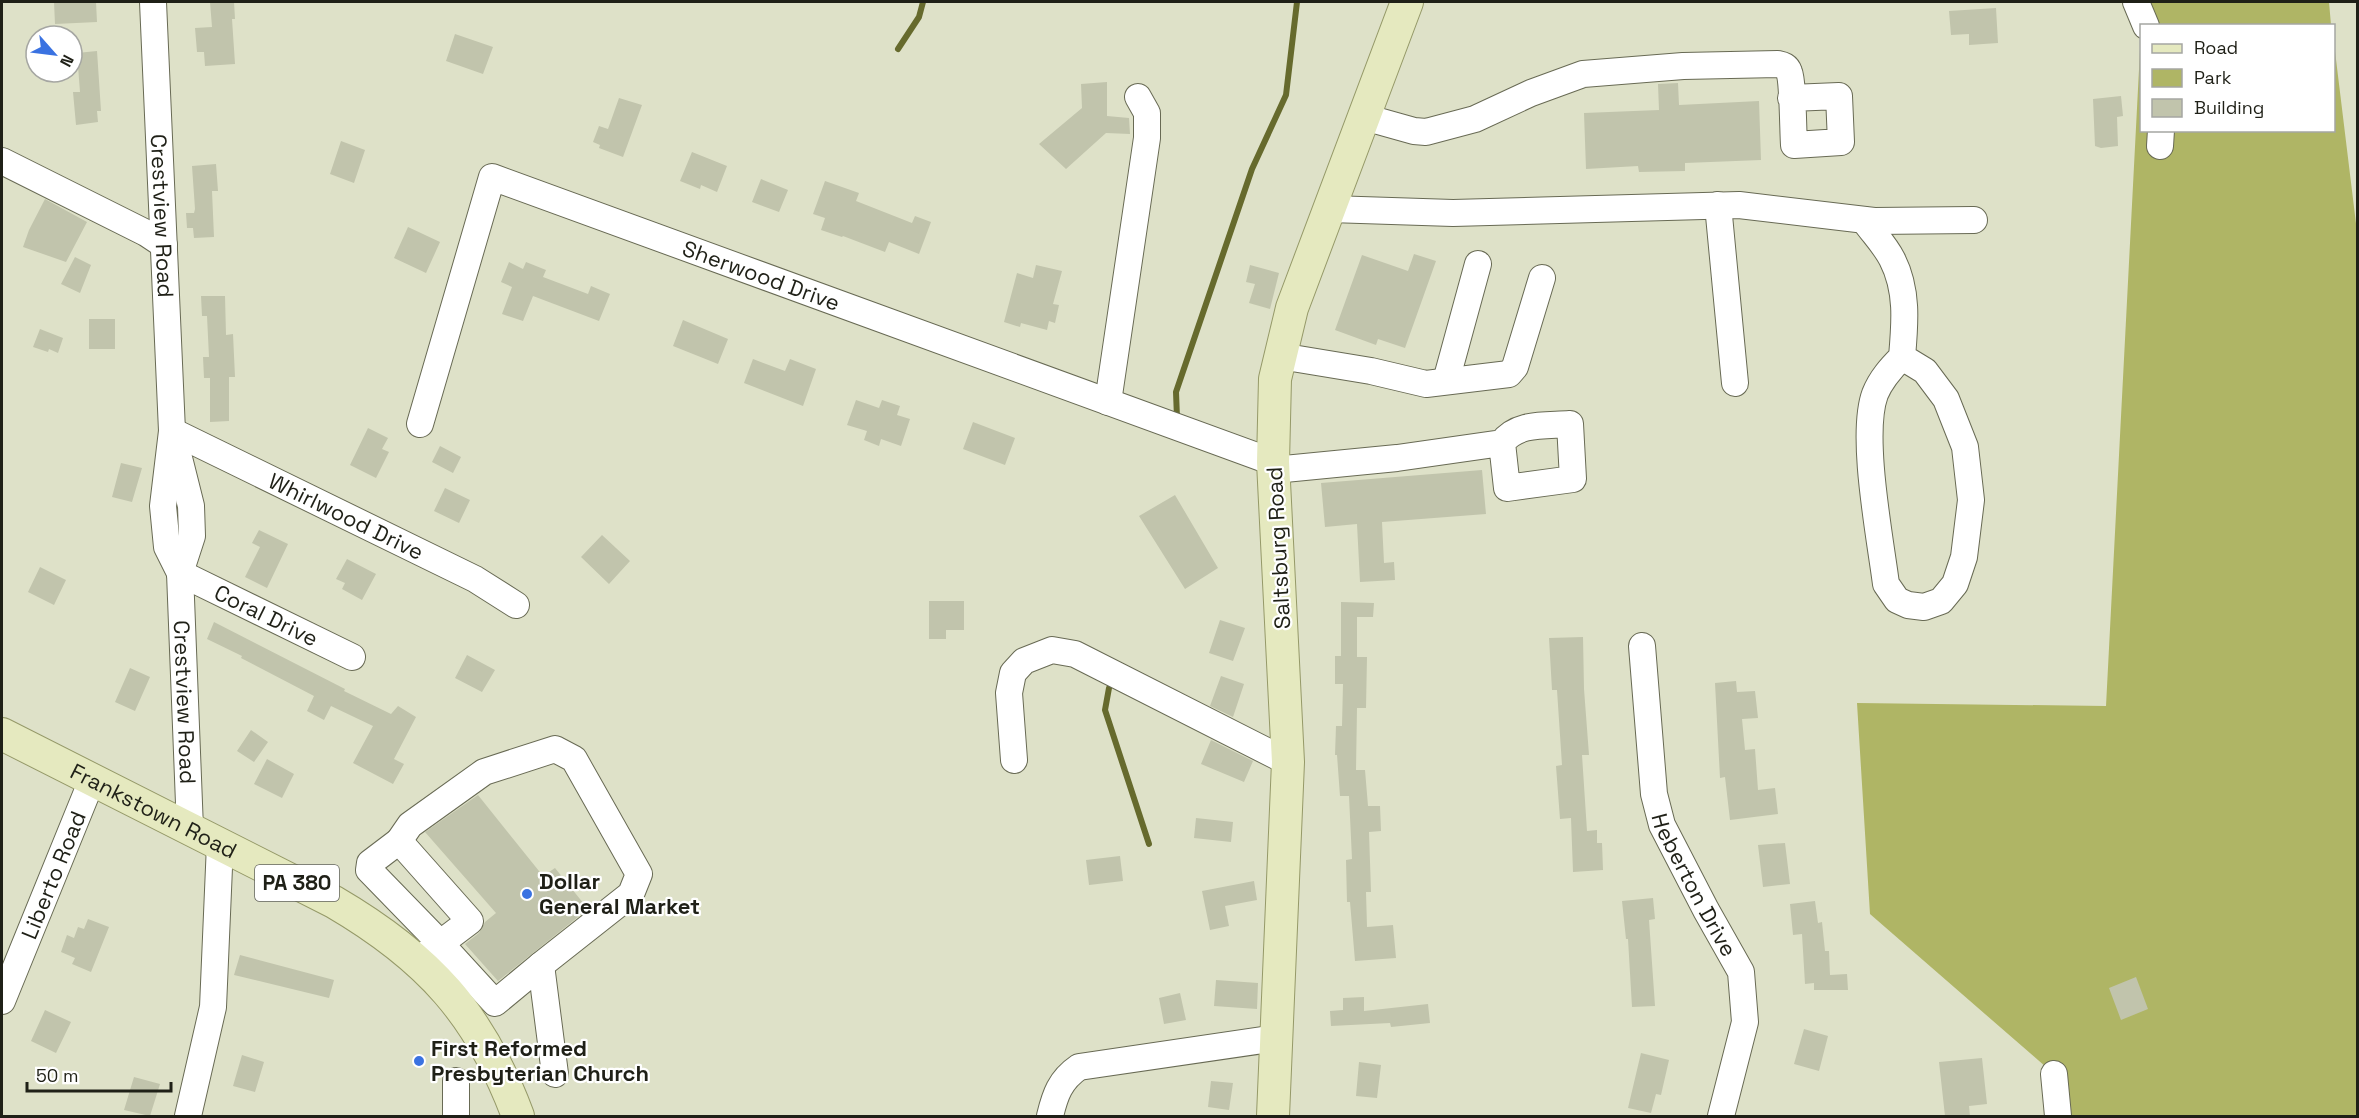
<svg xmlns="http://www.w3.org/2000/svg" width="2359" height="1118" viewBox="0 0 2359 1118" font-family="'Space Grotesk',sans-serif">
	<rect width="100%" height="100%" fill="#dee1c8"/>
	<path fill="#afb565" d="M 2143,2 L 2329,2 L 2331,25 L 2142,26 Z
		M 2141,31 L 2142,130 L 2334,130 L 2334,43 L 2358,240 L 2357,1116 L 2058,1116 L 2054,1074 L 1870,914 L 1857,703 L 2106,706 Z"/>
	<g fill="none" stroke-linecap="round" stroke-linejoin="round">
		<path stroke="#666a2d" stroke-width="6" d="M 898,49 L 919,17 L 923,2
			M 1177,418 L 1176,392 L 1252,169 L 1286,95 L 1297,2
			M 1109,688 L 1105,710 L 1149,844"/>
	</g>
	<path fill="#c1c4ac" d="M 54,2 L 96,2 L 97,22 L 55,24 Z
		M 210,2 L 234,2 L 235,19 L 232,19 L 235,64 L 205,66 L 204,52 L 197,52 L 195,28 L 212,27 Z
		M 1996,8 L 1998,43 L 1969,45 L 1969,34 L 1951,35 L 1949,11 Z
		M 455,34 L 493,47 L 483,74 L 446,61 Z
		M 97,51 L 101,111 L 97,111 L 98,122 L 76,125 L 73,92 L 80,92 L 77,53 Z
		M 1107,82 L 1107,116 L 1129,118 L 1130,134 L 1106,133 L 1066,169 L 1039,144 L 1082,108 L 1081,84 Z
		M 1678,83 L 1679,105 L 1759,101 L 1761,160 L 1685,163 L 1685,171 L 1639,172 L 1638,166 L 1586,169 L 1584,113 L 1659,110 L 1658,84 Z
		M 2121,96 L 2123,116 L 2117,117 L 2118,146 L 2101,148 L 2095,146 L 2093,99 Z
		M 619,98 L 642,105 L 623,157 L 599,148 L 600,145 L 593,142 L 599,126 L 608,129 Z
		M 341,141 L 365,150 L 354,183 L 330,174 Z
		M 692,152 L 727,166 L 717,192 L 701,185 L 700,189 L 680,181 Z
		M 216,164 L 218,191 L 212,191 L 214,237 L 194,238 L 193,228 L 187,228 L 186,213 L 194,213 L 195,209 L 192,166 Z
		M 761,179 L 788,190 L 779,212 L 752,202 Z
		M 825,181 L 859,193 L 856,201 L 912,223 L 915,216 L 931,222 L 919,254 L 889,242 L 885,252 L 843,236 L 842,237 L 821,230 L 825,218 L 813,214 Z
		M 45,199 L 87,222 L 66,262 L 23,247 L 29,230 Z
		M 408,227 L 440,242 L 426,273 L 394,258 Z
		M 1414,254 L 1436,261 L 1405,348 L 1378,339 L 1376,345 L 1335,330 L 1362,255 L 1408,271 Z
		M 75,257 L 91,265 L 80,293 L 61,284 Z
		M 509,262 L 523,269 L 526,262 L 546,270 L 543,277 L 588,294 L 591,286 L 610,294 L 599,321 L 533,296 L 523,321 L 502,314 L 512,287 L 501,282 Z
		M 1036,265 L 1062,271 L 1053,304 L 1059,305 L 1055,323 L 1049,321 L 1047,330 L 1021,323 L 1020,327 L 1004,322 L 1017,273 L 1033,278 Z
		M 1250,265 L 1279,273 L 1270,309 L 1249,303 L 1255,284 L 1246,282 Z
		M 201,296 L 225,296 L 226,335 L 233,334 L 235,377 L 229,377 L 229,421 L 210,422 L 210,378 L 204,378 L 203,357 L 209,357 L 207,316 L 202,316 Z
		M 89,319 L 115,319 L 115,349 L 89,349 Z
		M 683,320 L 728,339 L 718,364 L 673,346 Z
		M 40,329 L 63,338 L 58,353 L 49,349 L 48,352 L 33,347 Z
		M 753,359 L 785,371 L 790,359 L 816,369 L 803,406 L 744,383 Z
		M 856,400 L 879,408 L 882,400 L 900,406 L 897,415 L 910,419 L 901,446 L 881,439 L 879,446 L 864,440 L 867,431 L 847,425 Z
		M 973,422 L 1015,438 L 1005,465 L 963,449 Z
		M 368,428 L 388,438 L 382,449 L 389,452 L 376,478 L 350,465 Z
		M 440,446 L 461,457 L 453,473 L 432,462 Z
		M 121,463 L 142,468 L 132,502 L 112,497 Z
		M 1482,470 L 1486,514 L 1382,522 L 1384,563 L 1394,562 L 1395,580 L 1360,582 L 1357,524 L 1325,527 L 1321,483 Z
		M 445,488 L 470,500 L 459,523 L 434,511 Z
		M 1175,495 L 1218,568 L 1185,589 L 1139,516 Z
		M 259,530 L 288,544 L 267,588 L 245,577 L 260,547 L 252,543 Z
		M 602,535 L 630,561 L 609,584 L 581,557 Z
		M 347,559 L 376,574 L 362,600 L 342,589 L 345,583 L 336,579 Z
		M 40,567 L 66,580 L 54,605 L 28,592 Z
		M 929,601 L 964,601 L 964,630 L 946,630 L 946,639 L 929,639 Z
		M 1341,602 L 1374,603 L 1373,617 L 1357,617 L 1357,657 L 1367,657 L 1366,708 L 1357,708 L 1356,770 L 1365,770 L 1368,806 L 1380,806 L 1381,831 L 1369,832 L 1371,892 L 1366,892 L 1367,927 L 1393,925 L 1396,958 L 1355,961 L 1350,902 L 1347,902 L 1346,860 L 1352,859 L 1349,796 L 1340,796 L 1337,755 L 1335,755 L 1336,726 L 1342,726 L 1343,684 L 1335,684 L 1335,656 L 1341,656 Z
		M 1220,620 L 1245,628 L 1233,661 L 1209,653 Z
		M 214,622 L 345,689 L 344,691 L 391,714 L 398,706 L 416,717 L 394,759 L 404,764 L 393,784 L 353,763 L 373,726 L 331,706 L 324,720 L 307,711 L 314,696 L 241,658 L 242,656 L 207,639 Z
		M 1583,637 L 1584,689 L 1589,755 L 1582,755 L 1587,831 L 1597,830 L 1597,843 L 1602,843 L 1603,870 L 1573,872 L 1571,818 L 1560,819 L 1556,766 L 1562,765 L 1557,690 L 1552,690 L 1549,638 Z
		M 467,655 L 495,670 L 482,692 L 455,678 Z
		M 130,668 L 150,677 L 135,711 L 115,702 Z
		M 1221,676 L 1244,684 L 1233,717 L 1210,706 Z
		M 1736,681 L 1737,692 L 1755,691 L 1758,718 L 1742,719 L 1745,750 L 1755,749 L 1758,790 L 1775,788 L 1778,814 L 1730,820 L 1725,777 L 1720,778 L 1715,683 Z
		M 251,730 L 268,742 L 254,762 L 237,751 Z
		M 1211,740 L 1253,761 L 1244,782 L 1201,764 Z
		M 267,759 L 294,774 L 282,798 L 254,784 Z
		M 478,795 L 543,876 L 555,868 L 588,909 L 498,981 L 465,944 L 479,933 L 485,922 L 496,913 L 425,832 Z
		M 1196,818 L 1233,822 L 1231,842 L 1194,838 Z
		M 1785,843 L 1790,884 L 1763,887 L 1758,845 Z
		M 1120,856 L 1123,881 L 1089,885 L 1086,860 Z
		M 1254,881 L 1257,900 L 1225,906 L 1229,926 L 1210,930 L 1202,891 Z
		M 1653,898 L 1655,919 L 1649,920 L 1655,1006 L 1632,1007 L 1628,939 L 1626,939 L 1622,901 Z
		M 1815,901 L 1818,923 L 1822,922 L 1825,951 L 1829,951 L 1830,975 L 1847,974 L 1848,990 L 1814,990 L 1814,983 L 1805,984 L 1802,934 L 1793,935 L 1790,904 Z
		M 88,919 L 109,927 L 91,972 L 72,964 L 75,958 L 61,952 L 67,935 L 74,938 L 78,927 L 84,929 Z
		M 240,955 L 334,980 L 329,998 L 234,975 Z
		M 2136,977 L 2148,1009 L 2121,1020 L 2109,988 Z
		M 1216,980 L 1258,983 L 1257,1009 L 1214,1006 Z
		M 1180,993 L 1186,1020 L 1164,1024 L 1159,998 Z
		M 1364,997 L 1364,1011 L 1428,1004 L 1430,1023 L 1391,1027 L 1390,1023 L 1331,1026 L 1330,1011 L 1343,1010 L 1343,998 Z
		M 45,1010 L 71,1022 L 56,1053 L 31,1041 Z
		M 1804,1029 L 1828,1036 L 1819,1071 L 1794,1064 Z
		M 1641,1053 L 1669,1060 L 1661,1095 L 1656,1094 L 1651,1113 L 1628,1108 Z
		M 242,1055 L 264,1062 L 255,1092 L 233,1086 Z
		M 1982,1058 L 1987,1104 L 1969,1106 L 1970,1116 L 1945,1116 L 1939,1062 Z
		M 1359,1062 L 1381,1065 L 1377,1098 L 1356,1096 Z
		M 134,1077 L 160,1084 L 150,1116 L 124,1110 Z
		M 1211,1081 L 1233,1083 L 1229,1110 L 1208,1107 Z"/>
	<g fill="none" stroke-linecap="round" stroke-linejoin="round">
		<defs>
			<g id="minor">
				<path id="s1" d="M 153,2 L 172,431 L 163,506 L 167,547 L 180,573"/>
				<path d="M 2136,2 L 2146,26"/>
				<path d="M 1364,117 L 1414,131 L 1426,132 L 1475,119 L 1531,93 L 1583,74 L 1683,66 L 1778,64 C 1783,65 1787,66 1789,72 C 1793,81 1793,131 1794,145 L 1841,142 L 1839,96 L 1791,98"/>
				<path d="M 2160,146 L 2161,130"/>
				<path d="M 2,161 L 146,233 L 164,245"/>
				<path d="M 1718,205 L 1735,383"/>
				<path d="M 1330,209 L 1453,213 L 1739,205 L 1874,221 L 1974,220"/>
				<path d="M 1864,220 C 1873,233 1885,245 1892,259 C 1908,290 1905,323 1902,357 C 1891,368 1881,379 1875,394 C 1860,435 1880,537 1886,584 L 1897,600 L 1908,605 L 1924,607 L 1941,601 L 1955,584 L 1964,557 L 1971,500 L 1965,447 L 1946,399 L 1925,371 L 1902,357"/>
				<path d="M 1280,356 L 1371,371 L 1426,384 L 1509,374 L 1515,367 L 1542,278"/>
				<path d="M 1446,381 L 1478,264"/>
				<path d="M 1108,402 L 1147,138 L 1147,113 L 1138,97"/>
				<path id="s2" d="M 420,424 L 492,177 L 1273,462"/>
				<path id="s3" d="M 172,431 L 475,579 L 516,605"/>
				<path id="s4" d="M 176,446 L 191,506 L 192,536 L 180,573 L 190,829"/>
				<path d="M 1274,470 L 1397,458 L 1502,443 C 1517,422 1546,426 1570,424 L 1573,479 L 1507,488 L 1502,443"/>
				<path id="s5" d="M 180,573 L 352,657"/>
				<path id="s6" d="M 1642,646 L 1654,794 L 1662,825 L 1706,910 L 1741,972 L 1745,1022 L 1721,1116"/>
				<path d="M 1014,760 L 1009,693 L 1013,673 L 1024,661 L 1052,650 L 1075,654 L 1288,762"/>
				<path d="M 399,841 L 410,825 L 484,772 L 555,749 L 574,759 L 639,874 L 631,894 L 541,965"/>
				<path d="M 417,961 L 470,921 L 399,841 L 370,863 L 369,870 L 440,943 L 495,1003 L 541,965 L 555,1074"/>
				<path id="s7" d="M 2,1001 L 92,780"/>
				<path d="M 2054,1074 L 2058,1116"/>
				<path d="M 456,1081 L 456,1116"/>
				<path d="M 188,1116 L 213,1007 L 220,844"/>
				<path d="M 1050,1116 C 1055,1095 1060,1080 1079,1067 L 1277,1038"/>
			</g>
			<g id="major">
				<path id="s8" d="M 2,734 L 334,902 C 428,957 480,1014 518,1116"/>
				<path d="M 1273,1116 L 1288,762 L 1273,462 L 1275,379 L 1292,308 L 1407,2"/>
			</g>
		</defs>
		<use href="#minor" stroke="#686a54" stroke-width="28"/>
		<use href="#major" stroke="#959968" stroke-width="34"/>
		<use href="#minor" stroke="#fff" stroke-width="26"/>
		<use href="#major" stroke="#e5e9bf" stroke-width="32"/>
	</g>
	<g fill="#3a72e1" stroke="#fff" stroke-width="2">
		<circle cx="527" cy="894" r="6"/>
		<circle cx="419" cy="1061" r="6"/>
	</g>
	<g text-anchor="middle" stroke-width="4.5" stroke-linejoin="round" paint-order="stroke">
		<rect fill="#fff" stroke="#62635d" stroke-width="1.5" x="255" y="865" width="84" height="36" rx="4.5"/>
		<g font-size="21" font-weight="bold" fill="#1f2017">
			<text x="297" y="890">PA 380</text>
		</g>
		<g font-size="22" fill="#1f2017" stroke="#fff">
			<text dy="8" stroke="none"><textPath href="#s1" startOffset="214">Crestview Road</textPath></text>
			<text dy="8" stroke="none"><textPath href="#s2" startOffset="544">Sherwood Drive</textPath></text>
			<text dy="8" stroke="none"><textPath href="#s3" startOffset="194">Whirlwood Drive</textPath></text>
			<text transform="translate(1278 548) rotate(-93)" y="8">Saltsburg Road</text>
			<text dy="8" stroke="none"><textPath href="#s5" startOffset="96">Coral Drive</textPath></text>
			<text dy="8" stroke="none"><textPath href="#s4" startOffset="260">Crestview Road</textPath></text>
			<text dy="8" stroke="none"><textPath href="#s8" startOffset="170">Frankstown Road</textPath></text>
			<text dy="8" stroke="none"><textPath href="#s7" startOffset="136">Liberto Road</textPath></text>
			<text dy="8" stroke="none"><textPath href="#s6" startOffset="248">Heberton Drive</textPath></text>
		</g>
		<g font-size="22" font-weight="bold" fill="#1f2017" stroke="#fff" text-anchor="start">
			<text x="539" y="889">Dollar<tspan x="539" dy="25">General Market</tspan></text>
			<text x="431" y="1056">First Reformed<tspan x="431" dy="25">Presbyterian Church</tspan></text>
		</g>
	</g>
	<rect width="2359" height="1118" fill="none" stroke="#1f2017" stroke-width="6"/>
	<rect x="2140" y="24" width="195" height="108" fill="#ffffff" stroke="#a5a6a2" stroke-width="1.5"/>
	<rect x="2152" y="44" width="30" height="9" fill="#e5e9bf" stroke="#a5a6a2" stroke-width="1.5"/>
	<text x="2194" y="54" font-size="18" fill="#1f2017">Road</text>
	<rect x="2152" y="69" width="30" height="18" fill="#afb565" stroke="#a5a6a2" stroke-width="1.5"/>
	<text x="2194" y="84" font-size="18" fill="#1f2017">Park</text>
	<rect x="2152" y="99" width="30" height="18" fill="#c1c4ac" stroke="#a5a6a2" stroke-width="1.5"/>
	<text x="2194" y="114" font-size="18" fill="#1f2017">Building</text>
	<g transform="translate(54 54) rotate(118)"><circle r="28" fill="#ffffff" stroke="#a5a6a2" stroke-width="1.5"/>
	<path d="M0-4.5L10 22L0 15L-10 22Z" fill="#3a72e1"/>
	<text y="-9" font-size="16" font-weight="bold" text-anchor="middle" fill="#1f2017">N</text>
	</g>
	<path d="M27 1082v9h144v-9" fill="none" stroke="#1f2017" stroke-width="3"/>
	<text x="36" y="1082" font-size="18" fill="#1f2017" stroke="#ffffff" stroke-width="4.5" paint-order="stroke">50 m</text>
</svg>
